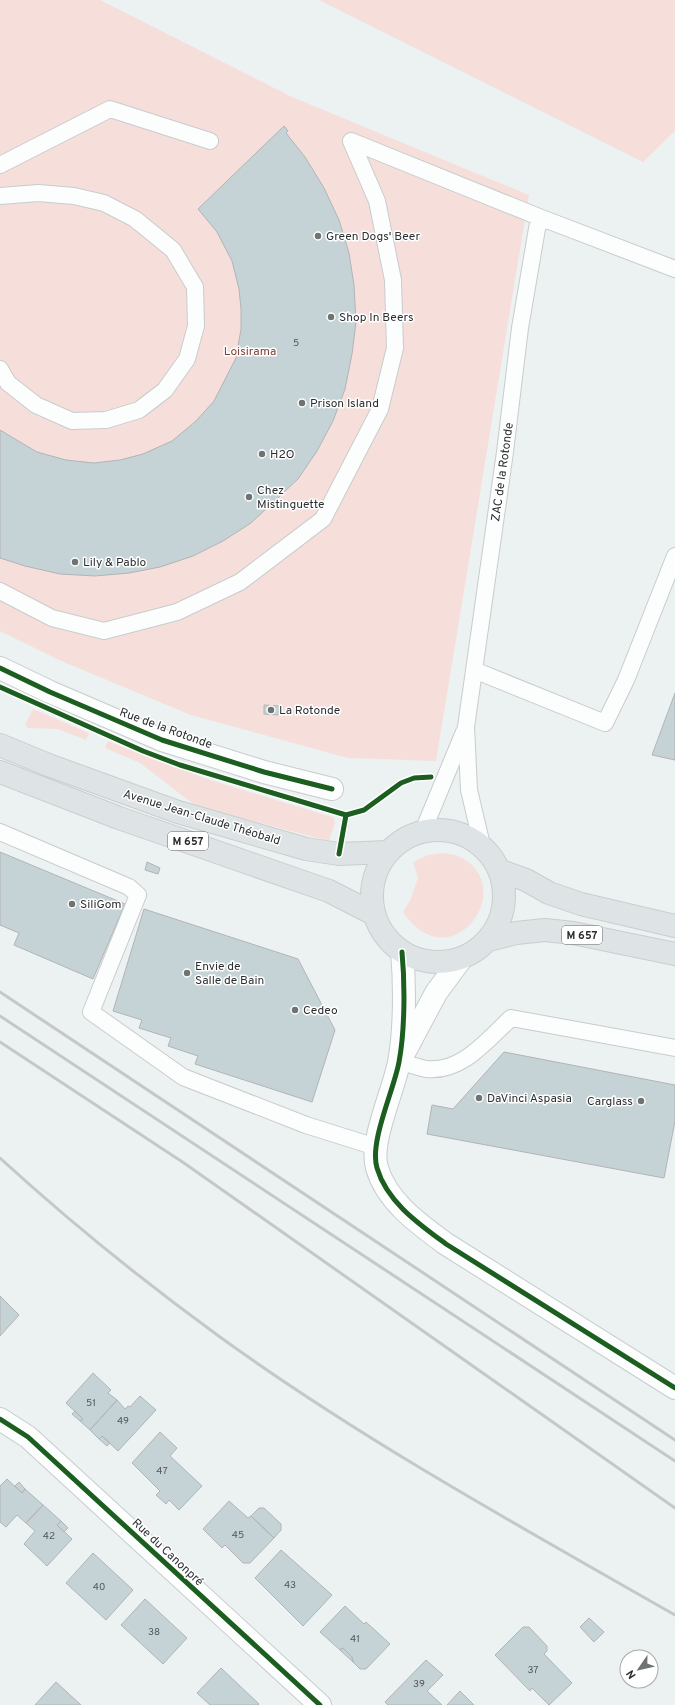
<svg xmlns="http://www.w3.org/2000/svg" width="675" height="1705" viewBox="0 0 675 1705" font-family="Overpass,sans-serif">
	<rect width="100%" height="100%" fill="#ecf1f2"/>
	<path fill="#f6dfdb" d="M 0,0 L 100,0 L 292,97 L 529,195 L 436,761 L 348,758 L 191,715 L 59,660 L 0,631 Z
		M 319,0 L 675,0 L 675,131 L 643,162 Z
		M 33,709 L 89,733 L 86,740 L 58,729 L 28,728 L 25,725 Z
		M 108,741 L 207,779 L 332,817 L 334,818 L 335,823 L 329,841 L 196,806 L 140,763 L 105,748 Z
		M 444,853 C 450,854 457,855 462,858 C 519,889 450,982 403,912 L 410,901 L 418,878 L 413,862 L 428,855 Z"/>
	<path fill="#c6d3d6" stroke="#b1b4b6" d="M 284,126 L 288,131 L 286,133 L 305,157 L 324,188 L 339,220 L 349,253 L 354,285 L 356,322 L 352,354 L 345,389 L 333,421 L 317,451 L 298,479 L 251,523 L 223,541 L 193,556 L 160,567 L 129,573 L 95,576 L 60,574 L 25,566 L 0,558 L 0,430 L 37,452 L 66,460 L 94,463 L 120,460 L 143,454 L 172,441 L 196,421 L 214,401 L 236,358 L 241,329 L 241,309 L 239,289 L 232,261 L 217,232 L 198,209 Z
		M 675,693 L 675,760 L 652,755 Z
		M 264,705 L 279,706 L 278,715 L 264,714 Z
		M 0,852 L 125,904 L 93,979 L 14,945 L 19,933 L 0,925 Z
		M 147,862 L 160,868 L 158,874 L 145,870 Z
		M 144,909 L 298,959 L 335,1030 L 312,1102 L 195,1064 L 198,1056 L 168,1046 L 171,1038 L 139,1028 L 142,1020 L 113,1011 Z
		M 504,1052 L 675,1085 L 675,1121 L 664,1178 L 427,1134 L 432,1105 L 453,1109 Z
		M 0,1296 L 19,1315 L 0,1336 Z
		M 93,1373 L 111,1390 L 108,1393 L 117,1400 L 90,1430 L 80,1421 L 83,1419 L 66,1403 Z
		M 140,1396 L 156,1410 L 118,1451 L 102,1436 L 99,1439 L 90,1430 L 117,1400 L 125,1409 L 128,1406 L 130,1407 Z
		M 75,1411 L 83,1419 L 80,1421 L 72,1414 Z
		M 160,1432 L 177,1448 L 170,1456 L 202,1486 L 179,1510 L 169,1500 L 166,1504 L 156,1495 L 160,1491 L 132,1463 Z
		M 102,1436 L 110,1443 L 107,1446 L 99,1439 Z
		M 7,1479 L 22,1493 L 25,1489 L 43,1505 L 26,1523 L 17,1515 L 6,1527 L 0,1522 L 0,1486 Z
		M 19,1482 L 25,1489 L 22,1493 L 15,1486 Z
		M 229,1501 L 248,1518 L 251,1516 L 274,1538 L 250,1563 L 243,1563 L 225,1545 L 222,1548 L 203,1529 Z
		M 43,1505 L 61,1521 L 57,1525 L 72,1539 L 47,1566 L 24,1544 L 35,1531 L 26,1523 Z
		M 259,1508 L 264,1508 L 281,1524 L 281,1530 L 274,1538 L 251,1516 Z
		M 61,1521 L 68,1528 L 64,1532 L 57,1525 Z
		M 281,1550 L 332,1595 L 303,1626 L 255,1578 Z
		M 93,1553 L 133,1590 L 106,1620 L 66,1583 Z
		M 145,1599 L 187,1638 L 163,1664 L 121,1625 Z
		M 345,1606 L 364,1624 L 366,1622 L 390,1644 L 366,1669 L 360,1669 L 353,1662 L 352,1657 L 343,1648 L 340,1650 L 320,1632 Z
		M 589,1618 L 604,1632 L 594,1642 L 580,1627 Z
		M 523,1627 L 529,1627 L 547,1646 L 547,1651 L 544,1654 L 572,1683 L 549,1705 L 532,1688 L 530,1691 L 495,1655 Z
		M 343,1648 L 352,1657 L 353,1662 L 340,1650 Z
		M 426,1660 L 443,1675 L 427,1691 L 442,1705 L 388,1705 L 385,1702 Z
		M 221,1668 L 259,1704 L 258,1705 L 210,1705 L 197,1693 Z
		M 56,1682 L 81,1705 L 35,1705 Z
		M 460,1691 L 474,1705 L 447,1705 Z"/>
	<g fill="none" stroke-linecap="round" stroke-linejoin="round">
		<defs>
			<path id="lane" d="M 351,141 L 539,217 L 675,269
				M 0,165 L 110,109 L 210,141
				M 0,196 L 38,193 L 74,196 L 104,203 L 135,219 L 173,250 L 195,287 L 196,326 L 187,359 L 165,390 L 139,410 L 106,420 L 72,421 L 36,405 L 8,383 L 0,369
				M 0,591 L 52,618 L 104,631 L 177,612 L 240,582 L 323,519 L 380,409 L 395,348 L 393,280 L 377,201 L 351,141
				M 474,670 L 605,723 L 626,680 L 675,556
				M 423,831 L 464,732
				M 0,832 L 129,887 L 138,895 L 91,1012 L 183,1077 L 306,1125 L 376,1147
				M 482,845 L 469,790 L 466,727 L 505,452 L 520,328 L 539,217
				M 399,1061 C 408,1064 417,1067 426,1069 C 462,1073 487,1040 511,1018 L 675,1048"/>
			<path id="street" d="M 0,668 L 50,692 L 162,740 L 264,772 L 332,789
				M 402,952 C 405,984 405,1030 399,1062 C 394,1090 369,1142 377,1168 C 387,1202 419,1224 446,1244 L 675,1388
				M 404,1053 L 436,993 L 461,959
				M 0,1419 L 28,1437 L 320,1705"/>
			<path id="primary" d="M 0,745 L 51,766 L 178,812 L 306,849 L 339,854 L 388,852
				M 0,772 L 119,818 L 329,891 L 374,914
				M372 896a66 66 0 1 1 132 0a66 66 0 1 1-132 0Z
				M 501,871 L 526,880 L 549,893 L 581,904 L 675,926
				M 489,940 L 516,933 L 545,930 L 573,933 L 675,954"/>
		</defs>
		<use href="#lane" stroke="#c8cccd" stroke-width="18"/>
		<use href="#street" stroke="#c8cccd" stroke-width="24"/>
		<use href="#primary" stroke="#cacdcd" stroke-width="24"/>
		<use href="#lane" stroke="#fcfdfd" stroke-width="16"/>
		<use href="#street" stroke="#fcfdfd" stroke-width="22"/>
		<use href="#primary" stroke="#dee4e5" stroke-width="22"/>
		<path stroke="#c6c7c8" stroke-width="3" d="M 0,992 L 675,1440
			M 0,1016 L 675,1461
			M 0,1042 L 184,1163 L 675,1508
			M 0,1158 C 70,1222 143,1281 220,1337 C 364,1441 521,1527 675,1615"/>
		<defs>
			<path id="cycleway" d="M 0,668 L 50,692 L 162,740 L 264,772 L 332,789
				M 0,687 L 143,751 L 180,765 L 346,815
				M 339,854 L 346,815 L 364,810 L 401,783 L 414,778 L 431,777
				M 402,952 C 405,984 405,1030 399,1062 C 394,1090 369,1142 377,1168 C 387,1202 419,1224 446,1244 L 675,1388
				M 0,1419 L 28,1437 L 320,1705"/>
		</defs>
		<use href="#cycleway" stroke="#fff" stroke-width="8"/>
		<use href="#cycleway" stroke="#1b5e20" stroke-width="5"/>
	</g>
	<g fill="#6f7374" stroke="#fff" stroke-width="1.5">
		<circle cx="318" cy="236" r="4"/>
		<circle cx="331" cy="317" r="4"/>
		<circle cx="302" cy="403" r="4"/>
		<circle cx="262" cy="454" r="4"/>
		<circle cx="249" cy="497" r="4"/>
		<circle cx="75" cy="562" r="4"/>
		<circle cx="271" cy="710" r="4"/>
		<circle cx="72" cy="904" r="4"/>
		<circle cx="187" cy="973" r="4"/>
		<circle cx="295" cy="1010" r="4"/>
		<circle cx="479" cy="1098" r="4"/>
		<circle cx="641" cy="1101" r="4"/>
	</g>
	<g text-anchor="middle" stroke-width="3" stroke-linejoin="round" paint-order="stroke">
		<g font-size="10" fill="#52585a">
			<text x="296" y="346">5</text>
			<text x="91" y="1406">51</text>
			<text x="123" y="1424">49</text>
			<text x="162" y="1474">47</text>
			<text x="238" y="1538">45</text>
			<text x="49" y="1539">42</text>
			<text x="290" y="1588">43</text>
			<text x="99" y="1590">40</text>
			<text x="154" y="1635">38</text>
			<text x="355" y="1642">41</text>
			<text x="533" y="1673">37</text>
			<text x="419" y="1687">39</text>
		</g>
		<g fill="#fff" stroke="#6b6d6e" stroke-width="1">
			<rect x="168" y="832" width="40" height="18" rx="3"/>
			<rect x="562" y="926" width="40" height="18" rx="3"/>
		</g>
		<g font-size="11" font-weight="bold" fill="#2c2f30">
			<text x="188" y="845">M 657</text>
			<text x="582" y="939">M 657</text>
		</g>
		<g font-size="12" fill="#2c2f30" stroke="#fff" text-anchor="start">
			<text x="326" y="240">Green Dogs' Beer</text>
			<text x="339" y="321">Shop In Beers</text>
			<text x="310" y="407">Prison Island</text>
			<text x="270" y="458">H2O</text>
			<text x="257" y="494">Chez<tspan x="257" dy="14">Mistinguette</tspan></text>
			<text x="83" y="566">Lily &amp; Pablo</text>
			<text x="279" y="714">La Rotonde</text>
			<text x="80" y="908">SiliGom</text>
			<text x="195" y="970">Envie de<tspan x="195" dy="14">Salle de Bain</tspan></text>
			<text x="303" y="1014">Cedeo</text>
			<text x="487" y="1102">DaVinci Aspasia</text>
			<text x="633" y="1105" text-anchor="end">Carglass</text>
		</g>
		<g font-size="12" fill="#82403a" stroke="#fff">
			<text x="250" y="355">Loisirama</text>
		</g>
		<g font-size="12" fill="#2c2f30" stroke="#fff">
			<text transform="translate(502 472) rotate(-82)" y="4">ZAC de la Rotonde</text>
			<text transform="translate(166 728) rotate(20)" y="4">Rue de la Rotonde</text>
			<text transform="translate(202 817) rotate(17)" y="4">Avenue Jean-Claude Théobald</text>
			<text transform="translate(168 1552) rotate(43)" y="4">Rue du Canonpré</text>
		</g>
	</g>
	<g transform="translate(639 1669) rotate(236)"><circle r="19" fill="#ffffff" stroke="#abacac"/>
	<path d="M0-3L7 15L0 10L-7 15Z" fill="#6f7374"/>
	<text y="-6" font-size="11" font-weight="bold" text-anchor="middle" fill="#2c2f30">N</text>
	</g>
</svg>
